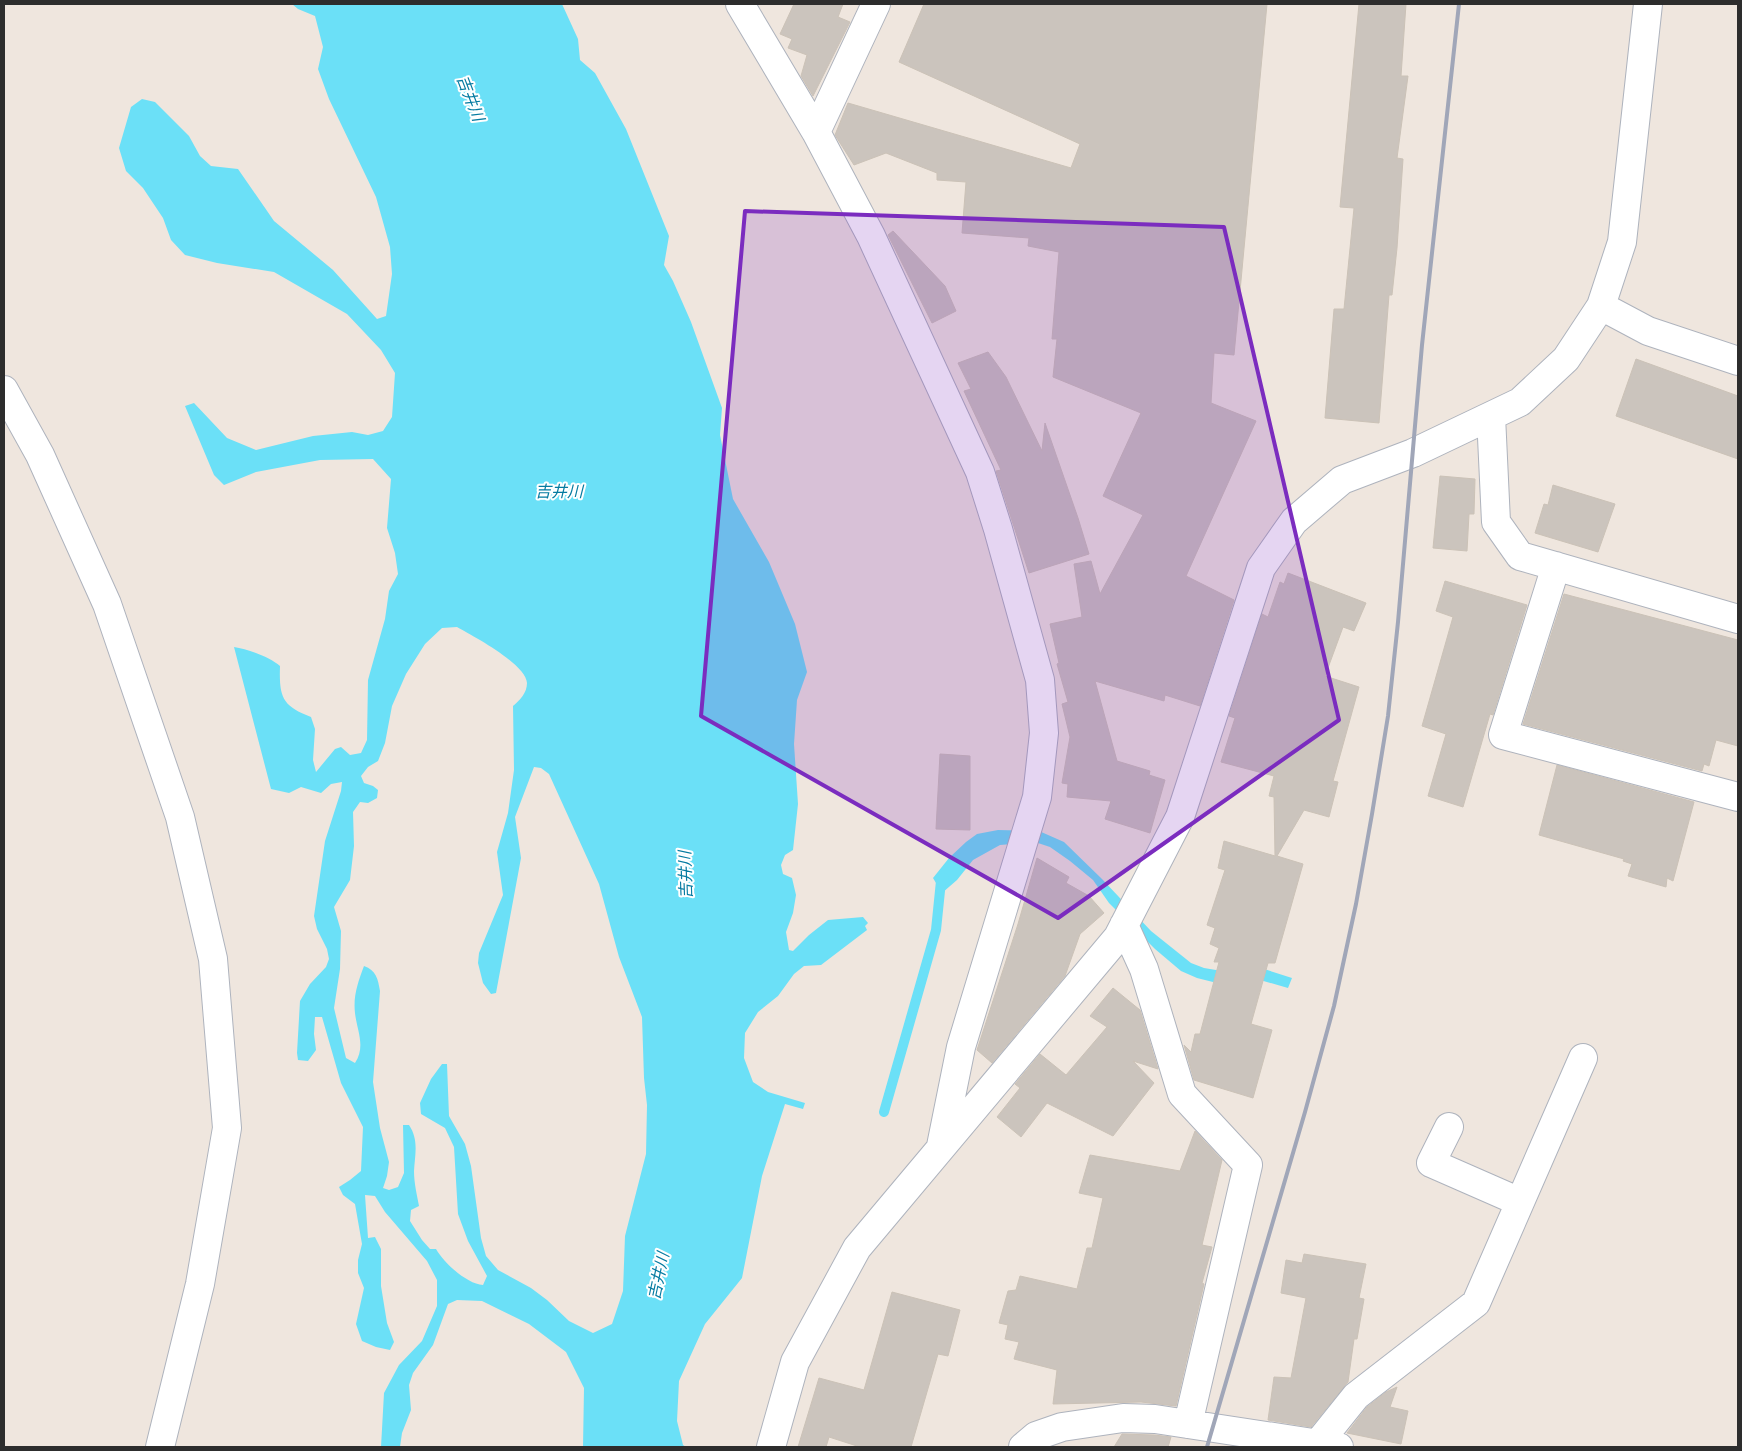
<svg xmlns="http://www.w3.org/2000/svg" width="1742" height="1451" viewBox="0 0 1742 1451" font-family="Jost,'Noto Sans JP',sans-serif">
	<rect width="100%" height="100%" fill="#efe6de"/>
	<path fill="#6be0f7" fill-rule="evenodd" d="M 292,4 L 562,4 L 578,39 L 580,60 L 595,73 L 626,129 L 669,236 L 664,265 L 673,281 L 691,322 L 722,408 L 720,435 L 733,499 L 769,562 L 795,624 L 807,672 L 797,700 L 794,744 L 798,804 L 793,850 L 785,855 L 781,865 L 783,874 L 792,878 L 796,895 L 793,913 L 786,932 L 789,950 L 793,951 L 809,935 L 828,920 L 863,917 L 868,923 L 865,926 L 867,930 L 821,965 L 804,966 L 794,974 L 778,996 L 758,1012 L 745,1033 L 744,1058 L 753,1082 L 768,1092 L 805,1103 L 803,1109 L 785,1104 L 762,1176 L 742,1278 L 705,1324 L 679,1381 L 677,1421 L 683,1445 L 686,1447 L 583,1447 L 584,1388 L 566,1352 L 529,1324 L 482,1301 L 457,1300 L 448,1304 L 433,1345 L 413,1373 L 409,1385 L 411,1410 L 402,1433 L 400,1447 L 381,1447 L 384,1393 L 399,1365 L 422,1341 L 437,1306 L 437,1280 L 427,1261 L 385,1212 L 375,1196 L 365,1195 L 368,1238 L 375,1237 L 381,1249 L 381,1286 L 387,1323 L 394,1342 L 390,1350 L 376,1347 L 362,1341 L 356,1324 L 364,1288 L 358,1273 L 358,1260 L 362,1244 L 355,1204 L 343,1195 L 339,1187 L 350,1180 L 361,1171 L 363,1127 L 341,1083 L 322,1017 L 315,1017 L 314,1034 L 316,1050 L 308,1061 L 298,1060 L 297,1053 L 300,1001 L 310,984 L 326,967 L 329,959 L 327,949 L 317,929 L 314,916 L 325,841 L 341,791 L 342,782 L 331,784 L 321,793 L 301,787 L 289,793 L 271,789 L 234,647 C 248,649 270,657 280,666 C 279,697 282,706 311,717 L 315,729 L 313,760 L 316,772 L 335,749 L 341,747 L 350,755 L 361,753 L 367,740 L 368,680 L 385,619 L 389,591 L 398,574 L 395,553 L 387,528 L 391,479 L 373,459 L 320,460 L 256,472 L 224,485 L 214,475 L 185,406 L 194,403 L 227,438 L 256,450 L 313,436 L 352,432 L 368,435 L 383,431 L 392,417 L 395,373 L 381,350 L 347,314 L 274,272 L 217,263 L 185,255 L 171,240 L 163,218 L 143,188 L 126,171 L 119,148 L 131,107 L 142,99 L 155,102 L 189,136 L 200,156 L 211,166 L 238,169 L 274,221 L 333,270 L 377,319 L 386,316 L 392,274 L 390,247 L 376,197 L 329,99 L 318,69 L 323,47 L 315,16 L 298,9 ZM 457,627 C 473,636 526,664 527,683 C 527,693 520,700 513,706 L 514,770 L 508,813 L 497,852 L 503,895 L 479,953 L 478,963 L 483,983 L 491,994 L 496,993 L 521,858 L 515,817 L 534,767 L 541,768 L 549,774 L 599,884 L 619,957 L 642,1017 L 644,1078 L 647,1105 L 646,1154 L 625,1236 L 623,1291 L 612,1324 L 593,1333 L 569,1321 L 547,1300 L 531,1288 L 498,1270 L 486,1256 L 481,1238 L 471,1166 L 465,1144 L 449,1116 L 447,1064 L 442,1064 L 431,1079 L 420,1103 L 421,1114 L 445,1128 L 454,1147 L 458,1214 L 468,1241 L 487,1276 L 483,1285 C 467,1284 444,1263 436,1249 L 430,1249 L 422,1240 L 410,1221 L 411,1210 L 419,1206 C 417,1195 414,1183 414,1171 C 415,1154 419,1140 409,1125 L 403,1125 L 404,1173 L 398,1187 L 389,1190 L 383,1188 L 387,1176 L 389,1162 L 380,1128 L 373,1082 L 380,991 C 378,979 376,970 364,966 C 358,982 353,996 355,1013 C 357,1031 366,1046 355,1063 L 346,1058 L 334,1008 L 340,969 L 341,931 L 334,907 L 350,880 L 354,846 L 353,812 L 360,802 L 368,803 L 377,798 L 378,790 L 373,786 L 364,783 L 361,776 L 368,767 L 378,761 L 385,743 L 392,706 L 406,674 L 425,644 L 442,628 Z
		M 998,830 L 1039,831 L 1064,842 L 1102,879 L 1151,931 L 1191,963 L 1204,968 L 1222,971 L 1261,968 L 1292,978 L 1288,988 L 1260,980 L 1217,983 L 1197,978 L 1181,971 L 1155,949 L 1109,903 L 1093,880 L 1070,861 L 1050,847 L 1035,842 L 1000,845 L 973,860 L 957,880 L 942,893 L 933,878 L 949,858 L 966,842 L 977,834 Z"/>
	<g fill="none" stroke-linecap="round" stroke-linejoin="round">
		<path stroke="#6be0f7" stroke-width="10" d="M 884,1112 L 936,930 L 941,881 L 944,878"/>
	</g>
	<path fill="#cbc4bd" stroke="#cbc2b7" d="M 794,4 L 843,4 L 838,17 L 850,22 L 813,96 L 801,76 L 807,55 L 788,48 L 792,39 L 780,34 Z
		M 924,4 L 1267,4 L 1234,355 L 1214,353 L 1211,403 L 1256,421 L 1186,576 L 1234,600 L 1200,706 L 1165,695 L 1164,701 L 1095,681 L 1117,761 L 1150,771 L 1149,775 L 1165,780 L 1150,833 L 1105,819 L 1111,801 L 1067,797 L 1068,784 L 1062,783 L 1070,737 L 1062,704 L 1068,702 L 1057,664 L 1059,663 L 1050,624 L 1082,617 L 1074,564 L 1091,561 L 1100,594 L 1143,515 L 1103,496 L 1141,413 L 1053,377 L 1057,339 L 1052,339 L 1059,252 L 1028,246 L 1029,238 L 962,233 L 966,182 L 937,180 L 937,173 L 886,153 L 854,165 L 835,135 L 848,103 L 1071,168 L 1080,144 L 899,62 Z
		M 1359,4 L 1406,4 L 1401,76 L 1408,76 L 1397,158 L 1403,159 L 1397,248 L 1392,295 L 1389,295 L 1379,423 L 1325,418 L 1334,309 L 1344,309 L 1354,208 L 1340,207 Z
		M 893,231 L 945,286 L 956,311 L 932,323 L 888,235 Z
		M 988,352 L 1006,377 L 1042,451 L 1045,423 L 1078,518 L 1089,554 L 1029,573 L 996,471 L 1001,470 L 964,391 L 971,389 L 958,363 Z
		M 1636,359 L 1738,396 L 1738,459 L 1616,416 Z
		M 1440,476 L 1475,479 L 1474,514 L 1469,514 L 1467,551 L 1433,548 Z
		M 1553,485 L 1615,504 L 1598,552 L 1535,533 L 1544,504 L 1548,505 Z
		M 1288,573 L 1366,603 L 1354,631 L 1343,627 L 1325,676 L 1359,687 L 1333,781 L 1338,782 L 1329,817 L 1304,810 L 1277,856 L 1303,864 L 1275,963 L 1268,963 L 1251,1024 L 1272,1030 L 1253,1098 L 1194,1080 L 1184,1045 L 1191,1052 L 1195,1034 L 1200,1034 L 1219,962 L 1214,962 L 1219,948 L 1210,944 L 1215,928 L 1207,925 L 1225,870 L 1218,868 L 1224,841 L 1275,856 L 1274,797 L 1269,796 L 1274,776 L 1221,762 L 1235,718 L 1229,716 L 1262,614 L 1268,617 L 1280,582 L 1284,584 Z
		M 1445,581 L 1527,605 L 1493,715 L 1490,714 L 1463,807 L 1428,796 L 1446,734 L 1422,726 L 1453,617 L 1436,611 Z
		M 1564,594 L 1738,640 L 1738,746 L 1716,740 L 1709,766 L 1704,764 L 1702,771 L 1523,724 Z
		M 940,754 L 970,756 L 970,830 L 936,829 Z
		M 1557,765 L 1694,802 L 1673,881 L 1667,878 L 1666,887 L 1628,876 L 1632,864 L 1623,861 L 1624,859 L 1539,835 Z
		M 1037,858 L 1069,877 L 1066,883 L 1089,896 L 1104,913 L 1080,934 L 1065,976 L 992,1063 L 977,1050 L 1018,924 Z
		M 1113,988 L 1140,1010 L 1158,1069 L 1133,1061 L 1154,1083 L 1113,1136 L 1047,1103 L 1021,1137 L 997,1117 L 1020,1088 L 1015,1084 L 1040,1054 L 1066,1075 L 1107,1027 L 1090,1016 Z
		M 1195,1131 L 1222,1160 L 1202,1245 L 1212,1247 L 1202,1283 L 1204,1284 L 1176,1406 L 1141,1402 L 1053,1404 L 1057,1370 L 1014,1359 L 1019,1342 L 1005,1339 L 1008,1325 L 999,1323 L 1008,1291 L 1016,1290 L 1020,1276 L 1077,1289 L 1087,1248 L 1092,1248 L 1103,1198 L 1079,1193 L 1090,1155 L 1180,1171 Z
		M 1304,1254 L 1366,1264 L 1359,1298 L 1364,1299 L 1357,1339 L 1354,1339 L 1348,1382 L 1311,1427 L 1268,1420 L 1274,1377 L 1291,1378 L 1306,1298 L 1281,1293 L 1286,1260 L 1302,1263 Z
		M 892,1292 L 960,1310 L 948,1356 L 938,1354 L 911,1447 L 860,1447 L 829,1437 L 826,1447 L 798,1447 L 819,1378 L 864,1390 Z
		M 1397,1387 L 1390,1407 L 1408,1411 L 1401,1444 L 1347,1433 L 1367,1407 L 1386,1392 Z
		M 1122,1434 L 1154,1435 L 1171,1437 L 1168,1447 L 1114,1447 Z"/>
	<g fill="none" stroke-linecap="round" stroke-linejoin="round">
		<defs>
			<path id="minor" d="M 740,4 L 816,132 L 871,236 L 980,472 L 998,529 L 1040,680 L 1044,733 L 1037,797 L 961,1047 L 941,1146
				M 816,132 L 876,4
				M 1601,306 L 1648,331 L 1738,361
				M 4,390 L 40,455 L 107,604 L 180,817 L 213,959 L 227,1128 L 200,1284 L 160,1447
				M 1491,416 L 1496,522 L 1520,556 L 1738,619
				M 1556,566 L 1503,735 L 1738,797
				M 1124,925 L 1144,969 L 1182,1094 L 1248,1165 L 1188,1424
				M 1449,1127 L 1431,1163 L 1520,1202
				M 771,1447 L 795,1362 L 857,1248 L 1118,937 L 1180,817 L 1261,568 L 1294,521 L 1342,480 L 1413,453 L 1520,402 L 1566,359 L 1601,306 L 1622,242 L 1648,4
				M 1023,1447 L 1036,1436 L 1062,1427 L 1123,1418 L 1155,1419 L 1339,1447
				M 1315,1447 L 1356,1396 L 1476,1303 L 1583,1058"/>
		</defs>
		<use href="#minor" stroke="#aeb3bd" stroke-width="30"/>
		<use href="#minor" stroke="#fff" stroke-width="28"/>
		<path stroke="#a0a6b8" stroke-width="4" d="M 1207,1447 L 1305,1112 L 1334,1006 L 1356,904 L 1372,814 L 1388,716 L 1398,622 L 1422,345 L 1459,4"/>
	</g>
	<path fill="#7b2cbf" fill-opacity="0.2" stroke="#7b2cbf" stroke-width="4" stroke-linejoin="round" d="M 745,211 L 1224,227 L 1339,720 L 1058,918 L 701,716 Z"/>
	<g text-anchor="middle" stroke-width="4" stroke-linejoin="round" paint-order="stroke">
		<g font-size="16" font-style="italic" fill="#057ba1" stroke="#fff">
			<text transform="translate(471 98) rotate(69)" y="6">吉井川</text>
			<text x="559" y="497">吉井川</text>
			<text transform="translate(685 875) rotate(-92)" y="6">吉井川</text>
			<text transform="translate(658 1276) rotate(-78)" y="6">吉井川</text>
		</g>
	</g>
	<rect width="1742" height="1451" fill="none" stroke="#2d2d2d" stroke-width="10"/>
</svg>
